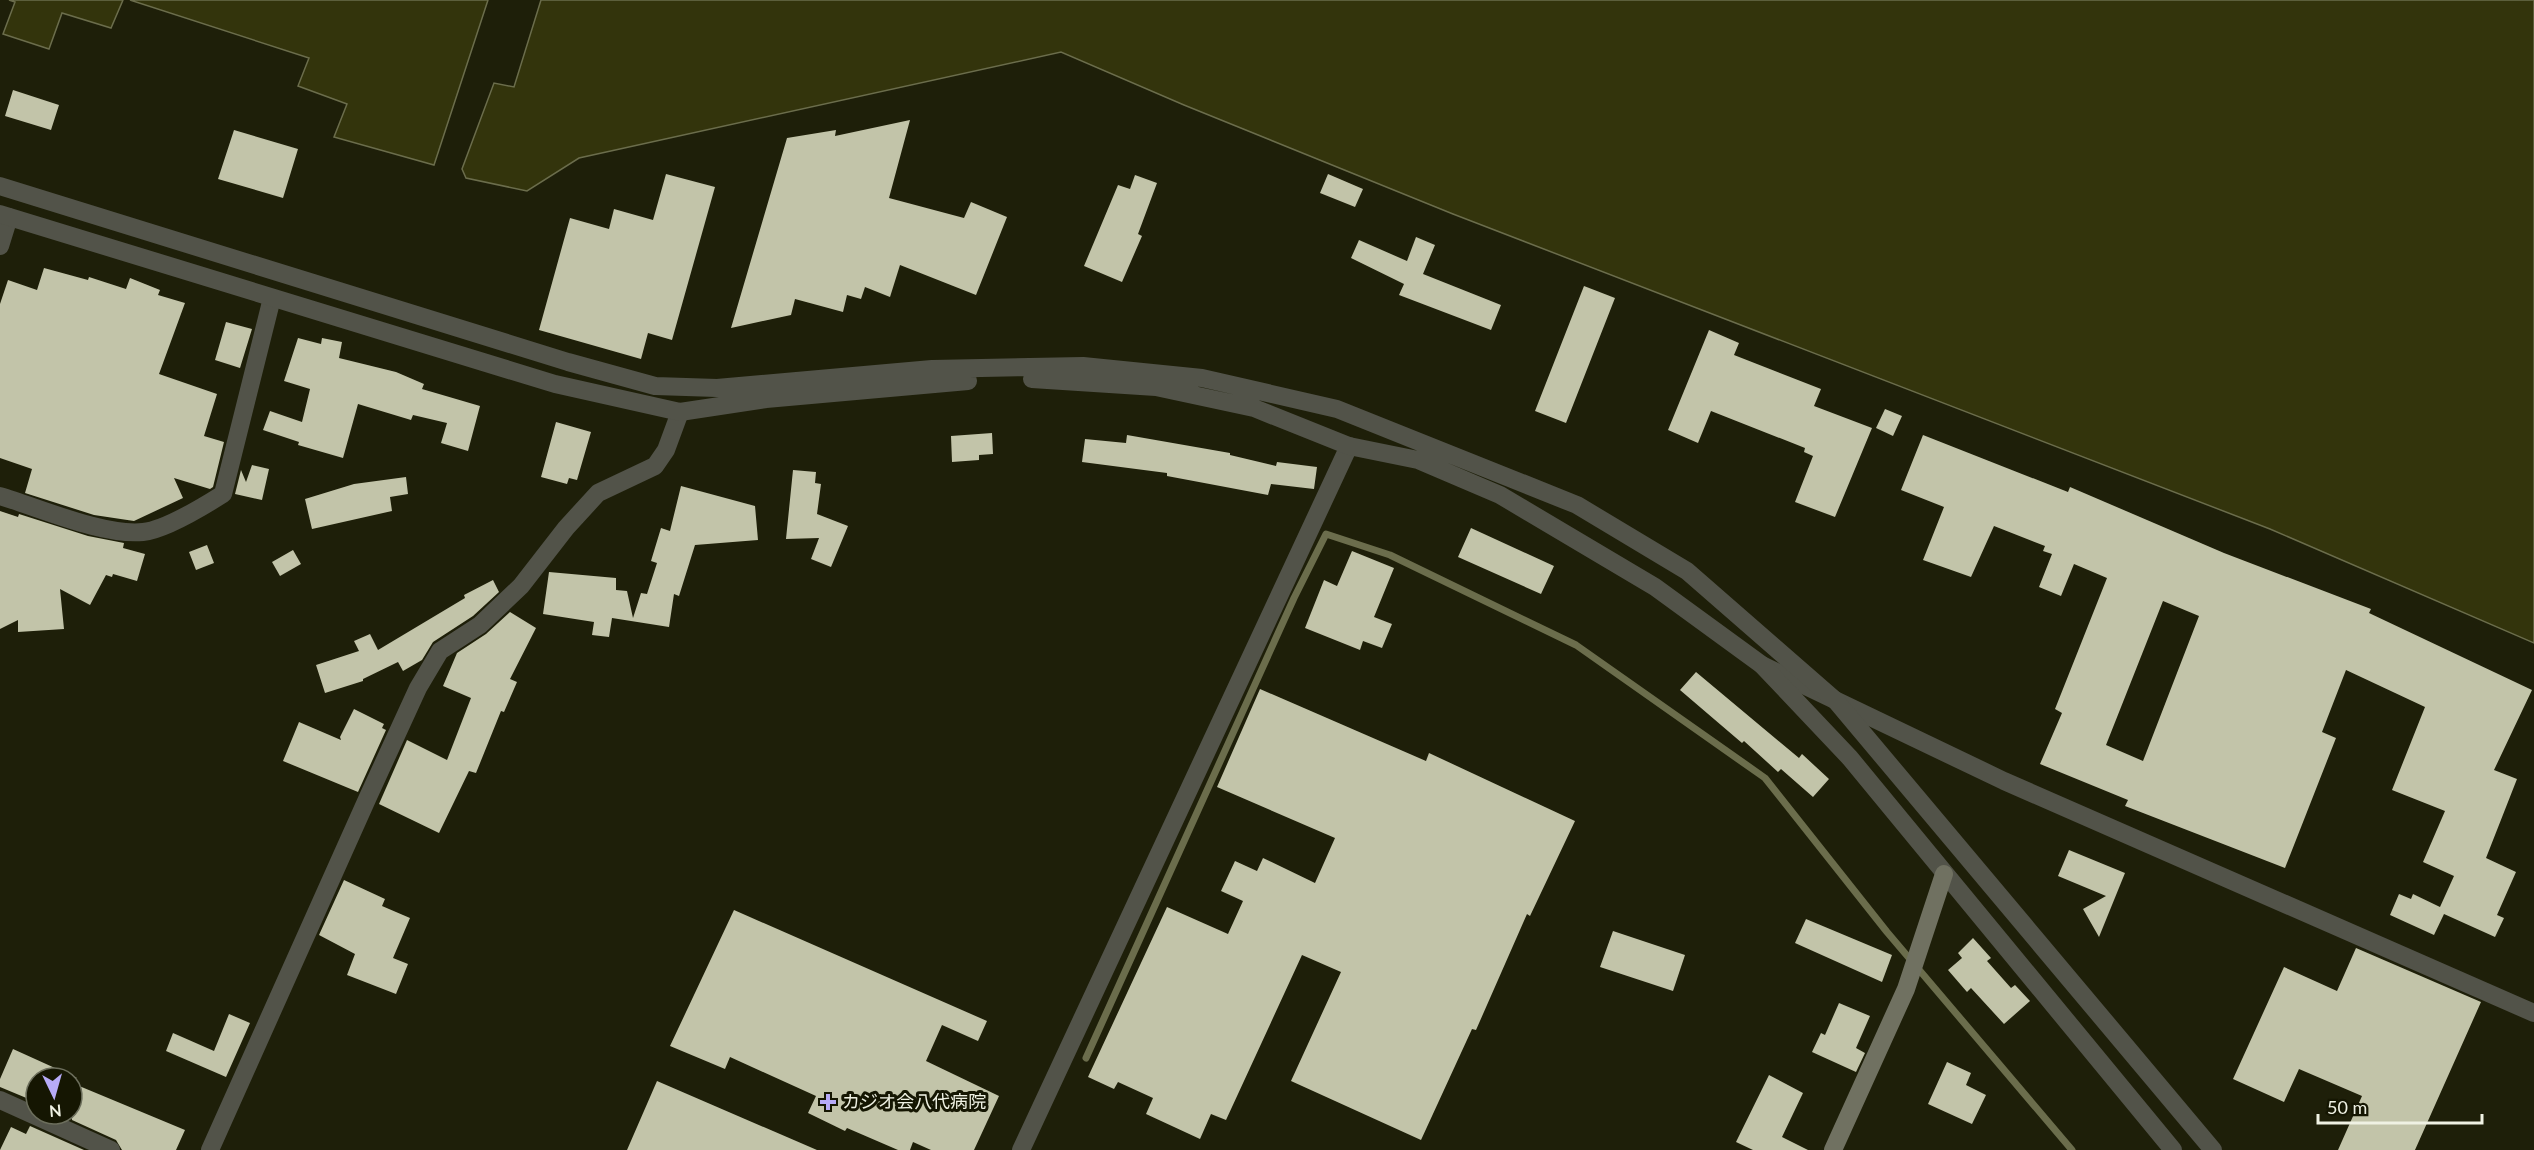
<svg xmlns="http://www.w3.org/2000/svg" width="2534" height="1150" viewBox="0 0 2534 1150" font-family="Lato,'Noto Sans JP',sans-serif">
	<rect width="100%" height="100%" fill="#1e1f09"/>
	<path fill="#33340c" stroke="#6b6d4c" stroke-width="1.5" d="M 9,0 L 123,0 L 111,28 L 62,13 L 49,49 L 3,34 L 15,2 Z
		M 130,0 L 488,0 L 434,165 L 334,137 L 347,104 L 298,86 L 309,58 Z
		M 541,0 L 2534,0 L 2534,643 L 2270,529 L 1453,214 L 1184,105 L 1061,52 L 579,158 L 527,191 L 466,178 L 462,169 L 494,83 L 514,87 Z"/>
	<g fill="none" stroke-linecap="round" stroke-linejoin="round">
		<path stroke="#6b6d4c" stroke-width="7" d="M 1086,1058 L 1294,598 L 1326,534 L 1390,555 L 1576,645 L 1765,778 L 1887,932 L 2072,1150"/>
	</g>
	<path fill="#c2c4a9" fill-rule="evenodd" d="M 13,90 L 59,105 L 51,130 L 5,116 Z
		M 910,120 L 889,198 L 964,218 L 971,202 L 1007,217 L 976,295 L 900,265 L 890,297 L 865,287 L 861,299 L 847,295 L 843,312 L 795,299 L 791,315 L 731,328 L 787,138 L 836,130 L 835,136 Z
		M 234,130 L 298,149 L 283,198 L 218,179 Z
		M 666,174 L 715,187 L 672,340 L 648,333 L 641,359 L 539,330 L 570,218 L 609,229 L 614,209 L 653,220 Z
		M 1328,174 L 1363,189 L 1355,207 L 1320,193 Z
		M 1135,175 L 1157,183 L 1138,234 L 1142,236 L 1122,282 L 1084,266 L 1118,185 L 1130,189 Z
		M 1416,237 L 1435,245 L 1423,274 L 1501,305 L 1491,330 L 1399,295 L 1404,284 L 1351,258 L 1359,240 L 1407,261 Z
		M 44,268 L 88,280 L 89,277 L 126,289 L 130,278 L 160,290 L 158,295 L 185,303 L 159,374 L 217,394 L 204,436 L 224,442 L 213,487 L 210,489 L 174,478 L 183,498 L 134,521 L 94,515 L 25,493 L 32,469 L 0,458 L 0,304 L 8,280 L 37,290 Z
		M 1584,286 L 1615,298 L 1566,423 L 1535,411 Z
		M 226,322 L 252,329 L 240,368 L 215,360 Z
		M 1709,330 L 1739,343 L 1734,355 L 1821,389 L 1814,406 L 1872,428 L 1835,517 L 1795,502 L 1813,456 L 1804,452 L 1805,448 L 1711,411 L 1698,443 L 1668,430 Z
		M 298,338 L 321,344 L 322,338 L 342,342 L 339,358 L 396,372 L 424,384 L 422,389 L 480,406 L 468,451 L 441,443 L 447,423 L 413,415 L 411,420 L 358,404 L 343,458 L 298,445 L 299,442 L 263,430 L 270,411 L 302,422 L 310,389 L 284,381 Z
		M 1885,409 L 1902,416 L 1893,436 L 1876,428 Z
		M 556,422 L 591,432 L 577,480 L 569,478 L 567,484 L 541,477 Z
		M 992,433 L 993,454 L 979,455 L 979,460 L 952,462 L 951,436 Z
		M 1127,435 L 1230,453 L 1230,455 L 1276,466 L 1277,462 L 1317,467 L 1314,489 L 1271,484 L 1268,495 L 1167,476 L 1167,473 L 1082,462 L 1085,439 L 1126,443 Z
		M 1923,435 L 2068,492 L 2070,487 L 2224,553 L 2371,609 L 2369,613 L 2532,690 L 2494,770 L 2517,779 L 2486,858 L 2516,872 L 2497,915 L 2504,918 L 2495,937 L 2444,914 L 2434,935 L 2390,915 L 2399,894 L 2411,899 L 2413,894 L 2440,907 L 2454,876 L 2423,862 L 2445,811 L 2392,790 L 2425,707 L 2346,670 L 2322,732 L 2336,738 L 2285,868 L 2125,806 L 2128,800 L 2040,764 L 2062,713 L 2055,709 L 2107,578 L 2074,564 L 2061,596 L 2039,587 L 2052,554 L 2043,551 L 2045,546 L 1994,526 L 1971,577 L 1923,560 L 1944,507 L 1901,490 ZM 2163,601 L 2199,616 L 2143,761 L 2106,745 Z
		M 252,465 L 269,469 L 262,500 L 235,494 L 241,470 L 246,482 Z
		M 793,470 L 816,472 L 815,483 L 821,484 L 817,514 L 848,526 L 831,567 L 811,559 L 819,538 L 786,539 Z
		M 406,477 L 408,494 L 390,497 L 392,511 L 312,529 L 305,499 L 354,484 Z
		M 681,486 L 755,506 L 758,540 L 695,545 L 679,596 L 674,594 L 669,627 L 612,618 L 609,637 L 592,635 L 594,622 L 543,614 L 549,572 L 616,578 L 616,590 L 627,591 L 633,618 L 641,593 L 647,594 L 657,563 L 651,561 L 661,528 L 670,531 Z
		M 0,511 L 18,517 L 19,514 L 88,536 L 124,543 L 123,548 L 145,554 L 137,581 L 113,574 L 112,577 L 106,575 L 90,605 L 60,589 L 64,629 L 18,632 L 18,620 L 0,629 Z
		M 1471,528 L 1554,566 L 1541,594 L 1458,557 Z
		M 207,545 L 214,563 L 196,570 L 189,552 Z
		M 293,550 L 301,564 L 280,576 L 272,562 Z
		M 1352,551 L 1394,568 L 1374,617 L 1392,624 L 1382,648 L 1363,641 L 1360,650 L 1305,628 L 1324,580 L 1337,586 Z
		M 493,580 L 499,592 L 473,616 L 433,642 L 422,660 L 403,671 L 398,662 L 363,679 L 363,681 L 325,693 L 316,665 L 359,651 L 354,641 L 370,634 L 378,650 L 465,598 L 464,595 Z
		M 510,612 L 536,628 L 510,679 L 517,682 L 504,712 L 501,711 L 476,773 L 469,771 L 439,833 L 379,804 L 407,740 L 447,760 L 471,698 L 443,686 L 457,653 L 486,634 Z
		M 1696,672 L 1799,758 L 1802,754 L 1829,779 L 1813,797 L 1781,769 L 1778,772 L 1744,741 L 1742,743 L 1680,690 Z
		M 1260,689 L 1426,761 L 1429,753 L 1575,821 L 1530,916 L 1527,914 L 1476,1030 L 1472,1029 L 1421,1140 L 1291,1081 L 1341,972 L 1302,955 L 1226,1120 L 1211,1114 L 1200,1139 L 1146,1114 L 1153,1098 L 1118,1082 L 1114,1089 L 1088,1077 L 1167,907 L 1228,934 L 1243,901 L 1221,891 L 1235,861 L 1257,871 L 1263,858 L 1315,883 L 1335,838 L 1217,787 Z
		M 354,709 L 384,724 L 382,728 L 386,730 L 358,792 L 283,761 L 299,722 L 341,740 L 340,737 Z
		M 2069,850 L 2125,873 L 2099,937 L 2083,909 L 2106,896 L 2058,876 Z
		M 344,880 L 385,899 L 382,906 L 410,918 L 393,958 L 408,964 L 396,994 L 347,975 L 355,954 L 319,935 Z
		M 734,910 L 987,1021 L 978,1041 L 942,1025 L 926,1061 L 999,1096 L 974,1150 L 931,1150 L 913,1142 L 910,1150 L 898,1150 L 847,1128 L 845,1131 L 808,1113 L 816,1096 L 730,1057 L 725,1069 L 670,1046 Z
		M 1806,919 L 1892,955 L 1882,982 L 1795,943 Z
		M 1613,931 L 1685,955 L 1673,991 L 1600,967 Z
		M 1973,938 L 1991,958 L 1987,961 L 2011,988 L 2015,985 L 2030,1001 L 2004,1024 L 1971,988 L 1967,992 L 1948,970 L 1962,958 L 1958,953 Z
		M 2356,948 L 2481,1002 L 2415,1150 L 2338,1150 L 2362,1096 L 2299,1069 L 2284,1102 L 2233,1079 L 2284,967 L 2337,991 Z
		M 1839,1003 L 1870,1016 L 1856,1048 L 1865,1053 L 1856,1072 L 1812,1052 L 1821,1033 L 1825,1035 Z
		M 229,1014 L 250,1023 L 226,1077 L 166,1051 L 173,1033 L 214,1051 Z
		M 13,1049 L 77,1078 L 36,1078 L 36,1102 L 0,1087 L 0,1079 Z
		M 1947,1062 L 1971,1073 L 1966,1085 L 1986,1095 L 1972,1124 L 1928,1104 Z
		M 1769,1075 L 1803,1093 L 1782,1137 L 1808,1150 L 1753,1150 L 1736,1142 Z
		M 657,1081 L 817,1150 L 627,1150 Z
		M 72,1083 L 185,1130 L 176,1150 L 122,1150 L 116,1140 L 72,1120 Z
		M 30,1126 L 84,1150 L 0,1150 L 11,1127 L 26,1134 Z"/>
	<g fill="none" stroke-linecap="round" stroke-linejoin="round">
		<path stroke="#525349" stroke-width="18" d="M 0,246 L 9,217
			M 0,496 C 40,508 103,536 143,532 C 165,530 204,506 223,494 L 272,298
			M 1762,665 L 2004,781 L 2534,1013
			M 0,1100 L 111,1150
			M 210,1150 L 368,797 L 418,688 L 440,651 L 480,625 L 521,586 L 566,528 L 598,493 L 655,466 L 666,450 L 680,412
			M 1021,1150 L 1349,446"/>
		<path stroke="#525349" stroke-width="18" d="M 0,186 L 568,362 L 655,386 L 717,388 L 932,369 L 1083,366 L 1202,378 L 1337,409 L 1577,505 L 1687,571 L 1836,701 L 2213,1150
			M 0,214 L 555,384 L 680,412 L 766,399 L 968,381
			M 1032,379 L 1156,387 L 1254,408 L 1349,446 L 1418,460 L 1500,495 L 1655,587 L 1762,665 L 1850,758 L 2173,1150"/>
		<path stroke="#707161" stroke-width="18" d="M 1833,1150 L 1906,989 L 1944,874"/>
	</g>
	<path fill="#b7abf8" stroke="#151602" stroke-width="2" d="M825 1093h6v6h6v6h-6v6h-6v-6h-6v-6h6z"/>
	<g text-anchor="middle" stroke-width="6" stroke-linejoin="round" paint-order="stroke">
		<g font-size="18" fill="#eff1e3" stroke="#151602" text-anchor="start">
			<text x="842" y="1108">カジオ会八代病院</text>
		</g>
	</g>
	<g transform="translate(54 1096) rotate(175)"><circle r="28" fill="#151602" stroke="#6c6e5c" stroke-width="1.5"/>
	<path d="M0-4.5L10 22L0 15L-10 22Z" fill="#b7abf8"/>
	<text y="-9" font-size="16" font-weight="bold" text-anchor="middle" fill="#eff1e3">N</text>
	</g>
	<path d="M2318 1114v9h164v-9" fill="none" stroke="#eff1e3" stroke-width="3"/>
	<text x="2327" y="1114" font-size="18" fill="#eff1e3" stroke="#151602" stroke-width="4.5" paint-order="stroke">50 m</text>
</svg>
